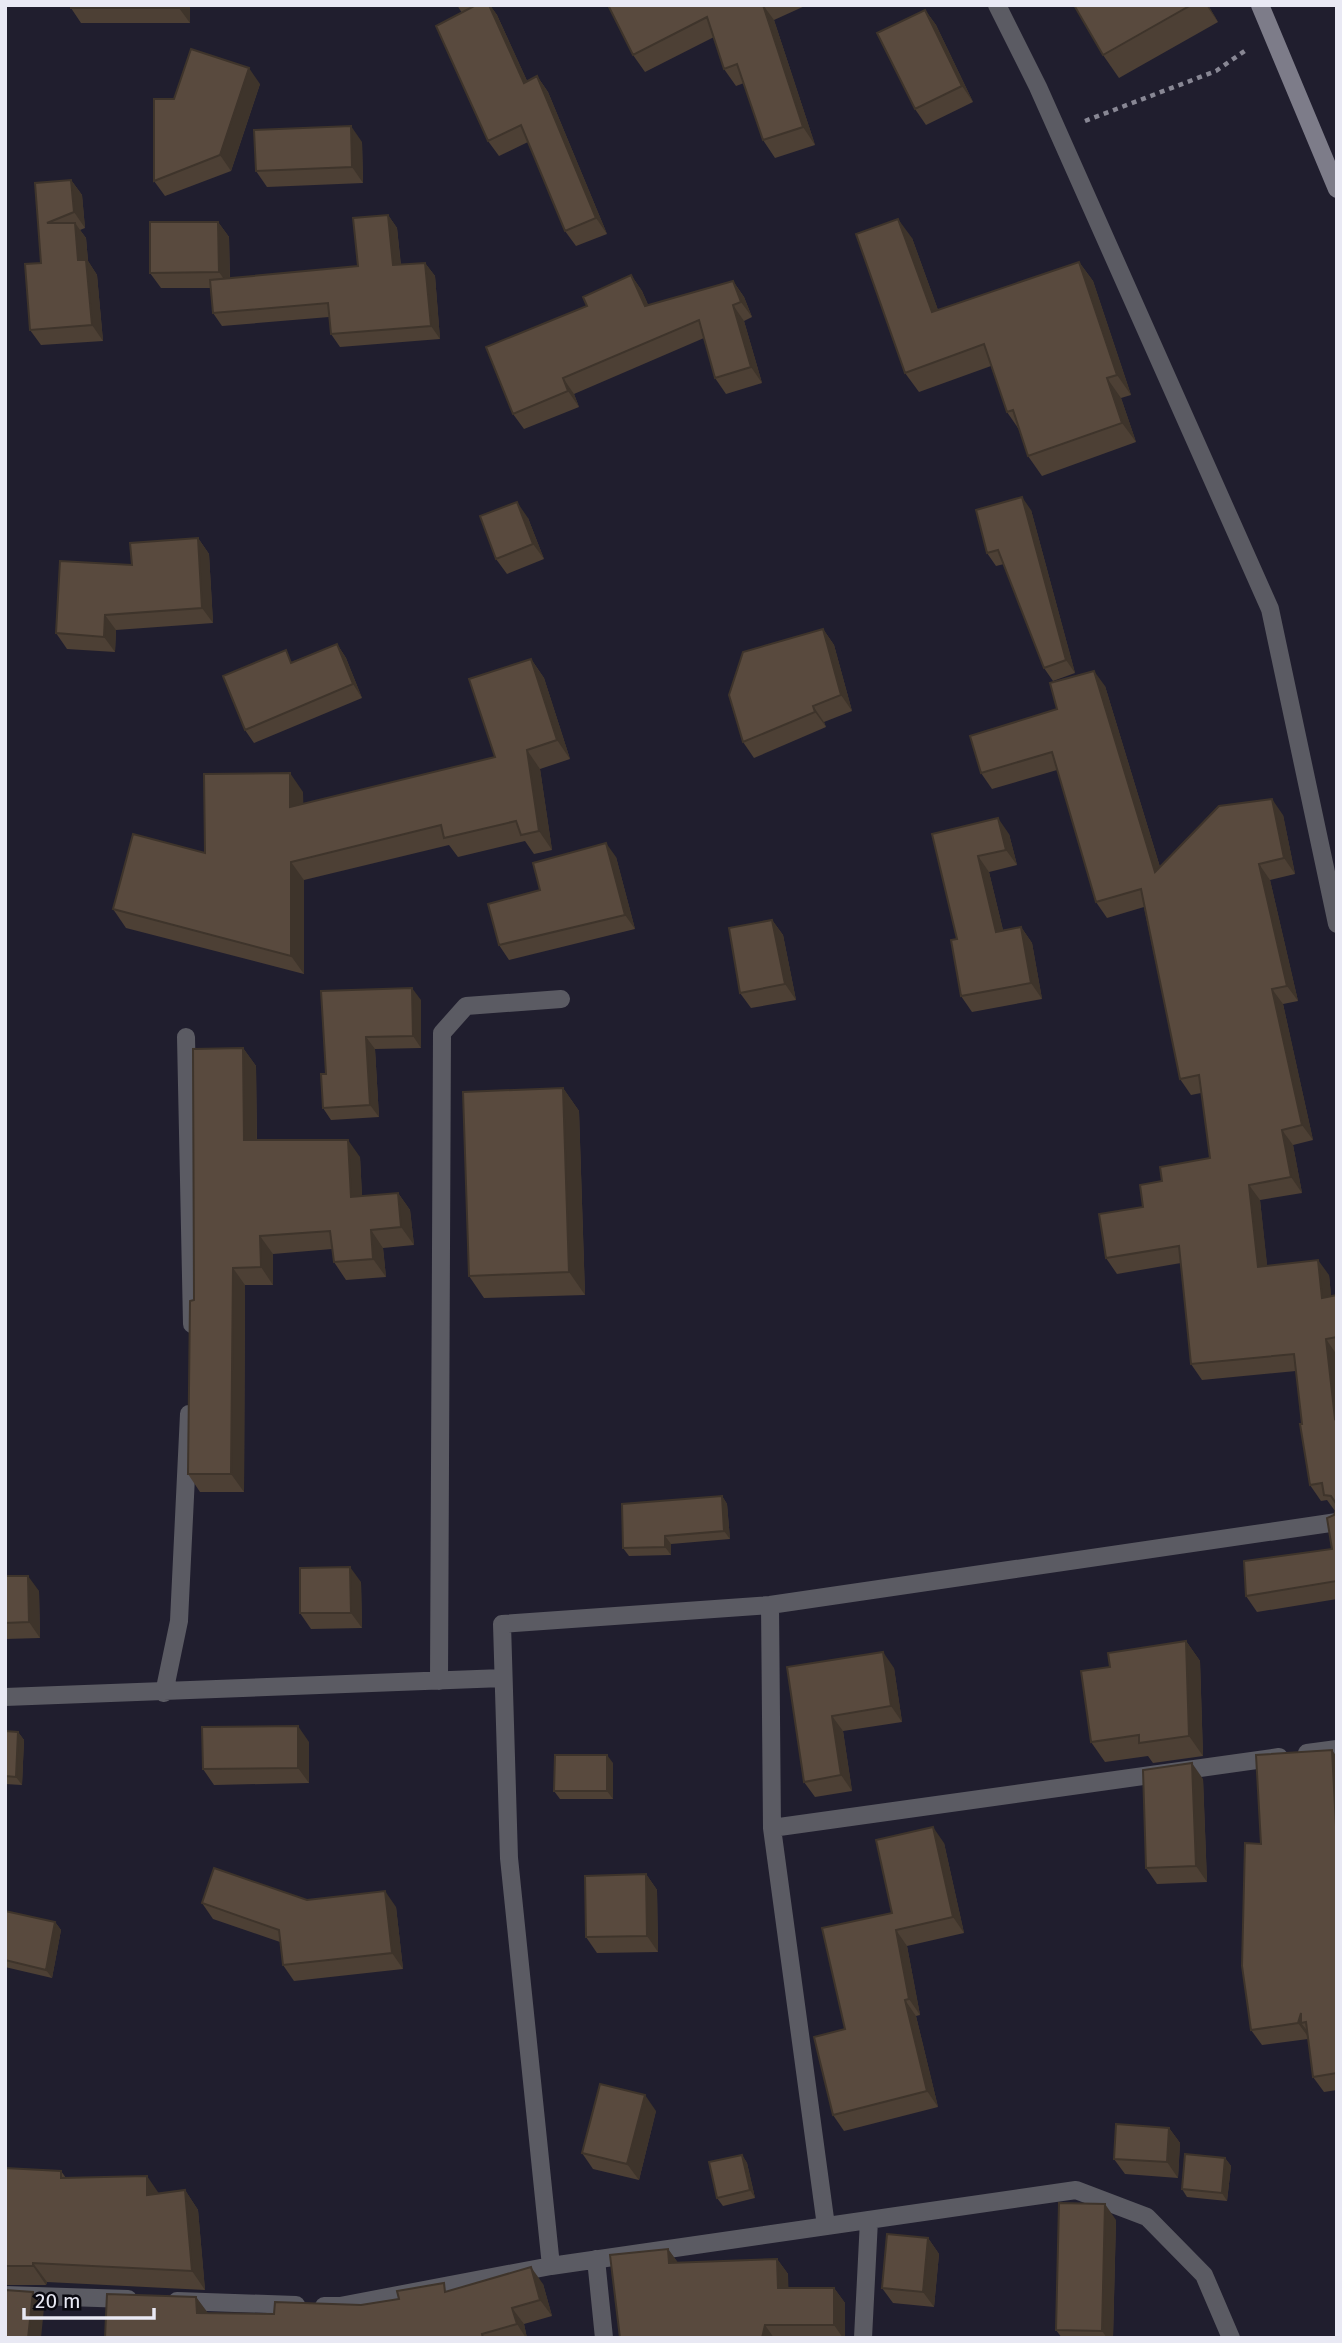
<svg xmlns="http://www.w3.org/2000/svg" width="1342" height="2343" viewBox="0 0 1342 2343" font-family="'Fira Sans',sans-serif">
	<rect width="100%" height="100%" fill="#201e2e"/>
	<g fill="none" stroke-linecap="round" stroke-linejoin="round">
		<path stroke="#888794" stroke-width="4.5" stroke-dasharray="5 5" stroke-linecap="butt" d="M 1085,121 L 1216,71 L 1246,50"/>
		<path stroke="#5b5b63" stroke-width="18" d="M 997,5 L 1038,87 L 1270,609 L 1337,924
			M 186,1037 L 192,1324
			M 770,1605 L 772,1828
			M 439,1681 L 442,1033 L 466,1006 L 561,999
			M 164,1693 L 179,1621 L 189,1414
			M 5,1697 L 503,1678
			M 1307,1753 L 1337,1749
			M 826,2226 L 772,1828 L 1279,1757
			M 596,2259 L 604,2338
			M 551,2266 L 509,1858 L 502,1624 L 770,1605 L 1337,1522
			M 5,2295 L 128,2299
			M 177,2301 L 296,2305
			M 324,2306 L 340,2306 L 551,2266 L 1076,2190 L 1147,2217 L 1204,2275 L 1231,2338
			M 863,2338 L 869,2220"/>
		<path stroke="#7d7c89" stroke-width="18" d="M 1260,5 L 1337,189"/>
	</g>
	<path fill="#4d4035" d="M 190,5 L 190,23 L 81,23 L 71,8 Z
		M 457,5 L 494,5 L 491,7 L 497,15 L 527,81 L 537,76 L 548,92 L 607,234 L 576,246 L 565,231 L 528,142 L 499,156 L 488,141 L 462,13 Z
		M 608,5 L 807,5 L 774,20 L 815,145 L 775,158 L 763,140 L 744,83 L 736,86 L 724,69 L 714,37 L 645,72 L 633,55 Z
		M 1074,5 L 1208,5 L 1218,22 L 1119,78 L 1103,55 Z
		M 925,10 L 936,25 L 973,102 L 926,125 L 915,109 Z
		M 260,84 L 231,171 L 165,196 L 154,181 L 174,99 Z
		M 362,142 L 363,183 L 267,187 L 256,171 Z
		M 71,180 L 82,195 L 85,228 L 80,230 L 86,238 L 88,261 L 97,275 L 103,341 L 41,345 L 30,330 L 41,263 L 35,183 Z
		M 388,215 L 397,228 L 401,265 L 425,263 L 435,276 L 440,339 L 340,347 L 331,334 L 329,317 L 222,326 L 213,313 L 211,288 L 161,288 L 150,273 L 218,222 L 229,237 L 230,278 L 358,266 Z
		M 912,238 L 938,310 L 1079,262 L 1093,281 L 1131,395 L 1121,398 L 1136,442 L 1042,476 L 1028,456 L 1020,431 L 1007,412 L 991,366 L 919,392 L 905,373 Z
		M 631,275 L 642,291 L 648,305 L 733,281 L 744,297 L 752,317 L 744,321 L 762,383 L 726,394 L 715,378 L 704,338 L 574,394 L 579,407 L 524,429 L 513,414 L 587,306 Z
		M 1031,510 L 1075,673 L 1053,681 L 1044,668 L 1004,564 L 996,566 L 987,553 Z
		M 528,518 L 544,559 L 507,574 L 496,559 Z
		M 198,538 L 209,554 L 213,623 L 116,630 L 115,652 L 67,649 L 56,633 L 132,565 Z
		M 823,629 L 834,645 L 852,711 L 824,722 L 826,727 L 754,758 L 743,742 Z
		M 337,644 L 346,658 L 362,698 L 254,743 L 245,730 L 294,661 Z
		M 531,659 L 544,678 L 570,759 L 540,769 L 552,850 L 534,854 L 525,841 L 458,857 L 449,845 L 304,880 L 304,974 L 126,928 L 113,909 L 303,792 L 303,804 L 495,757 Z
		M 1105,686 L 1160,867 L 1283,815 L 1295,874 L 1270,880 L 1298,1001 L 1283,1004 L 1313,1140 L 1293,1145 L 1302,1193 L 1260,1200 L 1267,1266 L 1329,1275 L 1331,1296 L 1337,1295 L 1337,1599 L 1257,1612 L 1246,1596 L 1332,1549 L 1335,1511 L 1327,1500 L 1321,1501 L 1310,1485 L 1296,1371 L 1202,1380 L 1191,1364 L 1181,1263 L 1117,1274 L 1106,1258 L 1162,1181 L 1210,1158 L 1201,1093 L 1191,1095 L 1180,1079 L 1144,907 L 1107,918 L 1096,902 L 1057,770 L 992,789 L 981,773 L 1057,709 Z
		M 932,834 L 1009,834 L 1017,865 L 989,872 L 1003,930 L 1021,927 L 1032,943 L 1042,999 L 972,1012 L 961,996 L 957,939 Z
		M 616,857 L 635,929 L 509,960 L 499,945 L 540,890 Z
		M 772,920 L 783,935 L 796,1000 L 751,1008 L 740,993 Z
		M 321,991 L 421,1000 L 421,1048 L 375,1049 L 379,1117 L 331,1120 L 323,1108 L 326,1074 Z
		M 243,1048 L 256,1066 L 257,1140 L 360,1157 L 362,1196 L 398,1193 L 410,1210 L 414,1245 L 383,1248 L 386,1277 L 346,1280 L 334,1262 L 332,1249 L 273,1254 L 273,1285 L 245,1285 L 244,1492 L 200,1492 L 188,1474 L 194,1300 Z
		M 563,1088 L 579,1111 L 585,1295 L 484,1298 L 469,1276 Z
		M 722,1496 L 727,1504 L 730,1539 L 671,1544 L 671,1555 L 629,1556 L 623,1548 Z
		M 5,1576 L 39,1591 L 40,1638 L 5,1639 Z
		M 361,1582 L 362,1628 L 311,1629 L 300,1613 Z
		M 1186,1641 L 1200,1661 L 1203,1756 L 1153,1763 L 1148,1756 L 1105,1762 L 1091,1742 L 1110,1667 Z
		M 787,1667 L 894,1668 L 902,1722 L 843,1731 L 852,1791 L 815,1797 L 804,1782 Z
		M 5,1731 L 18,1732 L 24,1740 L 22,1785 L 5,1784 Z
		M 309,1742 L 309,1783 L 214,1785 L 203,1769 Z
		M 1337,1757 L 1337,2090 L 1324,2092 L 1313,2077 L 1308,2039 L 1262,2045 L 1251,2030 L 1261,1844 Z
		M 613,1763 L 613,1799 L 560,1799 L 554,1791 Z
		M 1203,1779 L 1207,1882 L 1157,1884 L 1146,1868 Z
		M 944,1843 L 964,1933 L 907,1946 L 920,2015 L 916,2016 L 938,2107 L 844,2131 L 833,2115 L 845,2029 L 892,1913 Z
		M 646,1874 L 657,1890 L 658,1952 L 597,1953 L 586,1937 Z
		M 307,1900 L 396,1907 L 403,1969 L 294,1981 L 283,1965 L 280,1942 L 213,1919 L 202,1903 Z
		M 5,1911 L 55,1922 L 61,1930 L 52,1978 L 5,1967 Z
		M 656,2111 L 639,2180 L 593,2169 L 582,2153 Z
		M 1169,2128 L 1180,2143 L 1178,2178 L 1125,2174 L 1114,2159 Z
		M 742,2155 L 747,2163 L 755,2198 L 723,2206 L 717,2198 Z
		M 1225,2158 L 1231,2166 L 1227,2201 L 1187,2197 L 1182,2189 Z
		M 5,2168 L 61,2171 L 66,2178 L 159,2193 L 185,2190 L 198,2210 L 205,2290 L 47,2282 L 46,2285 L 5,2285 Z
		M 1116,2220 L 1113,2338 L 1062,2338 L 1056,2330 Z
		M 928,2238 L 939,2254 L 934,2307 L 893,2303 L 882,2288 Z
		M 668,2249 L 678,2263 L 777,2259 L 788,2274 L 788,2288 L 834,2288 L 845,2303 L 845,2338 L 620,2338 Z
		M 543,2284 L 552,2316 L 524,2324 L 527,2338 L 105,2338 L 196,2297 L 207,2313 L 274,2314 L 361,2305 L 450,2291 Z"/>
	<path fill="#3e342b" d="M 179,5 L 190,5 L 190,23 L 179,8 Z
		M 489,5 L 490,5 L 497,15 L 535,98 L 524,83 Z
		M 763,5 L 774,20 L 815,145 L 803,127 Z
		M 1206,5 L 1208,5 L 1218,22 Z
		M 925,10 L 936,25 L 973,102 L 962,86 Z
		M 249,68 L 260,84 L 231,171 L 220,155 Z
		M 537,76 L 548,92 L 607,234 L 596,218 Z
		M 351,126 L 362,142 L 363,183 L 352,167 Z
		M 71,180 L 82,195 L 85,228 L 74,212 Z
		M 388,215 L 397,228 L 402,278 L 393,265 Z
		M 898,219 L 912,238 L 946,332 L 932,312 Z
		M 218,222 L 229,237 L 230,288 L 219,272 Z
		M 75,223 L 86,238 L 88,261 L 97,275 L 103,341 L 92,325 L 78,260 Z
		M 1079,262 L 1093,281 L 1131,395 L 1117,375 Z
		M 425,263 L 435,276 L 440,339 L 431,326 Z
		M 631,275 L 642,291 L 656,322 L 645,306 Z
		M 733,281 L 744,297 L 752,317 L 741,302 Z
		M 733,305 L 744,321 L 762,383 L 751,367 Z
		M 563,378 L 574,394 L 579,407 L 568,391 Z
		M 1107,378 L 1121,398 L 1136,442 L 1122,423 Z
		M 1022,497 L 1031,510 L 1075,673 L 1066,660 Z
		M 517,502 L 528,518 L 544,559 L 533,544 Z
		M 198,538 L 209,554 L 213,623 L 202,608 Z
		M 105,615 L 116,630 L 115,652 L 104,637 Z
		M 823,629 L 834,645 L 852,711 L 841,695 Z
		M 337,644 L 346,658 L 362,698 L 353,684 Z
		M 531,659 L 544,678 L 570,759 L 557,740 Z
		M 1094,671 L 1105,686 L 1166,887 L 1155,872 Z
		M 813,706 L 824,722 L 826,727 L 815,712 Z
		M 527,750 L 540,769 L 552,850 L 539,831 Z
		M 290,773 L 303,792 L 304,826 L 290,807 Z
		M 1272,799 L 1283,815 L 1295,874 L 1284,858 Z
		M 998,818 L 1009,834 L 1017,865 L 1006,850 Z
		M 606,843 L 616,857 L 635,929 L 625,915 Z
		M 978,856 L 989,872 L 1007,947 L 996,932 Z
		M 291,862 L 304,880 L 304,974 L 291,956 Z
		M 1259,864 L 1270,880 L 1298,1001 L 1287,986 Z
		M 772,920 L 783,935 L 796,1000 L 785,984 Z
		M 1021,927 L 1032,943 L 1042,999 L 1031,983 Z
		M 412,988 L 421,1000 L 421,1048 L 413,1036 Z
		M 1272,989 L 1283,1004 L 1313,1140 L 1302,1125 Z
		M 366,1037 L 375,1049 L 379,1117 L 370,1105 Z
		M 243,1048 L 256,1066 L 257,1158 L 244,1140 Z
		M 563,1088 L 579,1111 L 585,1295 L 569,1272 Z
		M 1282,1130 L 1293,1145 L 1302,1193 L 1291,1177 Z
		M 348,1140 L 360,1157 L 363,1215 L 351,1197 Z
		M 1249,1185 L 1260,1200 L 1269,1282 L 1258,1267 Z
		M 398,1193 L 410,1210 L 414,1245 L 401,1227 Z
		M 371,1230 L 383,1248 L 386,1277 L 373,1259 Z
		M 260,1236 L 273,1254 L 273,1285 L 261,1267 Z
		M 1318,1260 L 1329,1275 L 1333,1313 L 1322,1298 Z
		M 233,1268 L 245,1285 L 244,1492 L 231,1474 Z
		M 1326,1339 L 1337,1355 L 1337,1421 L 1335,1419 Z
		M 722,1496 L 727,1504 L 730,1539 L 724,1531 Z
		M 665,1536 L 671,1544 L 671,1555 L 665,1547 Z
		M 350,1567 L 361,1582 L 362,1628 L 351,1613 Z
		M 28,1576 L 39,1591 L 40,1638 L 29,1622 Z
		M 1186,1641 L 1200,1661 L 1203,1756 L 1189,1736 Z
		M 883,1652 L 894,1668 L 902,1722 L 891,1706 Z
		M 832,1716 L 843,1731 L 852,1791 L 841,1775 Z
		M 298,1726 L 309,1742 L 309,1783 L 298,1768 Z
		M 18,1732 L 24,1740 L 22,1785 L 16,1777 Z
		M 1332,1750 L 1337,1757 L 1337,1845 Z
		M 607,1755 L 613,1763 L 613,1799 L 607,1791 Z
		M 1192,1763 L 1203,1779 L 1207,1882 L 1196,1866 Z
		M 933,1827 L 944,1843 L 964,1933 L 953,1917 Z
		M 646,1874 L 657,1890 L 658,1952 L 647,1936 Z
		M 385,1891 L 396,1907 L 403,1969 L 392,1953 Z
		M 55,1922 L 61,1930 L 52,1978 L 46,1970 Z
		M 896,1930 L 907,1946 L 920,2015 L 909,1999 Z
		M 905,2000 L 916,2016 L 938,2107 L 927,2091 Z
		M 1301,2013 L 1306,2022 L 1301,2023 L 1310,2034 L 1309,2038 L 1298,2023 Z
		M 645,2095 L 656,2111 L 639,2180 L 627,2164 Z
		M 1169,2128 L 1180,2143 L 1178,2178 L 1167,2162 Z
		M 742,2155 L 747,2163 L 755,2198 L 750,2190 Z
		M 1225,2158 L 1231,2166 L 1227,2201 L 1222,2193 Z
		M 147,2176 L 160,2195 L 147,2195 Z
		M 185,2190 L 198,2210 L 205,2290 L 192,2271 Z
		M 1105,2204 L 1116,2220 L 1113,2338 L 1107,2338 L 1102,2331 Z
		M 928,2238 L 939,2254 L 934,2307 L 923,2292 Z
		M 668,2249 L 679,2264 L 669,2263 Z
		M 777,2259 L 788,2274 L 789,2303 L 778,2288 Z
		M 33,2263 L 47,2282 L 46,2285 L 33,2266 Z
		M 531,2267 L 543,2284 L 552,2316 L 540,2300 Z
		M 834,2288 L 845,2303 L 845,2338 L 843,2338 L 834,2325 Z
		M 33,2292 L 44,2308 L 41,2338 L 28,2338 Z
		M 196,2297 L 208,2313 L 197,2313 Z
		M 512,2308 L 524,2324 L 527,2338 L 526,2338 L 517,2324 Z
		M 765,2325 L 774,2338 L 762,2338 Z"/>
	<path fill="#594a3e" stroke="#3e342b" stroke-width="2" d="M 71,5 L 179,5 L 179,8 L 71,8 Z
		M 476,5 L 489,5 L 524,83 L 537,76 L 596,218 L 565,231 L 521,125 L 488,141 L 436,26 Z
		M 608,5 L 763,5 L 803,127 L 763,140 L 737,64 L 724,69 L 707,17 L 633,55 Z
		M 1074,5 L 1191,5 L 1103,55 Z
		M 925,10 L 962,86 L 915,109 L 877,33 Z
		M 191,49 L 249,68 L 220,155 L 154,181 L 154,99 L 174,99 Z
		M 351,126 L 352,167 L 256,171 L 254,130 Z
		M 71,180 L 74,212 L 47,223 L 75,223 L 78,260 L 86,260 L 92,325 L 30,330 L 25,264 L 41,263 L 35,183 Z
		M 388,215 L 393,265 L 425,263 L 431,326 L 331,334 L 328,303 L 213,313 L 210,280 L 358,266 L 353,218 Z
		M 898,219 L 932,312 L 1079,262 L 1117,375 L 1107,378 L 1122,423 L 1028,456 L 1013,410 L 1007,412 L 984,344 L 905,373 L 856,234 Z
		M 150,222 L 218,222 L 219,272 L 150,273 Z
		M 631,275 L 645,306 L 733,281 L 741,302 L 733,305 L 751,367 L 715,378 L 699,320 L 563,378 L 568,391 L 513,414 L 486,347 L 587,306 L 583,297 Z
		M 1022,497 L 1066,660 L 1044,668 L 998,550 L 987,553 L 976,510 Z
		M 517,502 L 533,544 L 496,559 L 480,516 Z
		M 198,538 L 202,608 L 105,615 L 104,637 L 56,633 L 60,561 L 132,565 L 130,543 Z
		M 823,629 L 841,695 L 813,706 L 815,712 L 743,742 L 729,695 L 743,652 Z
		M 337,644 L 353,684 L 245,730 L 223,676 L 286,650 L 291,663 Z
		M 531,659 L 557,740 L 527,750 L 539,831 L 521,835 L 516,821 L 444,838 L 441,825 L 291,862 L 291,956 L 113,909 L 133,834 L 205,853 L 204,774 L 290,773 L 290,807 L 495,757 L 469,679 Z
		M 1094,671 L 1155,872 L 1219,806 L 1272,799 L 1284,858 L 1259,864 L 1287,986 L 1272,989 L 1302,1125 L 1282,1130 L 1291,1177 L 1249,1185 L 1258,1267 L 1318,1260 L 1322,1298 L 1337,1295 L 1337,1337 L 1326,1339 L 1335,1419 L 1337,1418 L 1337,1505 L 1331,1496 L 1324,1495 L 1322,1483 L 1310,1485 L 1300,1424 L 1302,1424 L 1294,1354 L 1191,1364 L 1179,1246 L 1106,1258 L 1099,1214 L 1143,1207 L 1140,1185 L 1162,1181 L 1160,1167 L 1210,1158 L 1199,1075 L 1180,1079 L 1141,889 L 1096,902 L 1052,752 L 981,773 L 970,736 L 1057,709 L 1050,683 Z
		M 998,818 L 1006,850 L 978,856 L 996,932 L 1021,927 L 1031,983 L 961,996 L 951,940 L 957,939 L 932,834 Z
		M 606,843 L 625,915 L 499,945 L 488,904 L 540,890 L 533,863 Z
		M 772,920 L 785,984 L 740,993 L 729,928 Z
		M 412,988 L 413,1036 L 366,1037 L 370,1105 L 323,1108 L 321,1074 L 326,1074 L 321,991 Z
		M 243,1048 L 244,1140 L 348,1140 L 351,1197 L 398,1193 L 401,1227 L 371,1230 L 373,1259 L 334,1262 L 330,1231 L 260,1236 L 261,1267 L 233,1268 L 231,1474 L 188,1474 L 190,1301 L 194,1300 L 193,1049 Z
		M 563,1088 L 569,1272 L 469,1276 L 463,1092 Z
		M 722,1496 L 724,1531 L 665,1536 L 665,1547 L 623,1548 L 622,1504 Z
		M 1337,1507 L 1337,1581 L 1246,1596 L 1244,1561 L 1332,1549 L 1327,1518 L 1334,1515 Z
		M 350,1567 L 351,1613 L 300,1613 L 300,1568 Z
		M 5,1576 L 28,1576 L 29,1622 L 5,1623 Z
		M 1186,1641 L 1189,1736 L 1139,1743 L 1139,1735 L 1091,1742 L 1081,1671 L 1110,1667 L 1108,1653 Z
		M 883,1652 L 891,1706 L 832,1716 L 841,1775 L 804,1782 L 787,1667 Z
		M 298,1726 L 298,1768 L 203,1769 L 202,1727 Z
		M 5,1731 L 18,1732 L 16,1777 L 5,1776 Z
		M 1332,1750 L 1337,1845 L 1337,2073 L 1313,2077 L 1306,2022 L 1301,2023 L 1301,2013 L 1298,2023 L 1251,2030 L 1242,1966 L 1245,1843 L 1261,1844 L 1256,1755 Z
		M 555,1755 L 607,1755 L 607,1791 L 554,1791 Z
		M 1192,1763 L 1196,1866 L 1146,1868 L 1143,1770 Z
		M 933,1827 L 953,1917 L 896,1930 L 909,1999 L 905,2000 L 927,2091 L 833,2115 L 814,2037 L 845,2029 L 822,1928 L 892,1913 L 876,1840 Z
		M 214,1868 L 307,1900 L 385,1891 L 392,1953 L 283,1965 L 279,1930 L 202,1903 Z
		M 646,1874 L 647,1936 L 586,1937 L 585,1876 Z
		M 5,1911 L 55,1922 L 46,1970 L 5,1960 Z
		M 600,2084 L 645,2095 L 627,2164 L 582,2153 Z
		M 1116,2124 L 1169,2128 L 1167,2162 L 1114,2159 Z
		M 1185,2154 L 1225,2158 L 1222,2193 L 1182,2189 Z
		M 742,2155 L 750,2190 L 717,2198 L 709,2162 Z
		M 5,2168 L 61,2171 L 61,2178 L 147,2176 L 147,2195 L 185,2190 L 192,2271 L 33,2263 L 33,2266 L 5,2266 Z
		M 1059,2203 L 1105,2204 L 1102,2331 L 1056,2330 Z
		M 887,2234 L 928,2238 L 923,2292 L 882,2288 Z
		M 668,2249 L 669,2263 L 777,2259 L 778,2288 L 834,2288 L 834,2325 L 765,2325 L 762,2338 L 620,2338 L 610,2255 Z
		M 531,2267 L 540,2300 L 512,2308 L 517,2324 L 482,2334 L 483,2338 L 105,2338 L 107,2294 L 196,2297 L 197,2313 L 274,2314 L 275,2302 L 361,2305 L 399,2299 L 397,2291 L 444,2283 L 445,2292 Z
		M 5,2290 L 33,2292 L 28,2338 L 5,2338 Z"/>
	<rect width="1342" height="2343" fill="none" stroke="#e9e9f4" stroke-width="14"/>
	<path d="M24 2308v10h130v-10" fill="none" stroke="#e9e9f4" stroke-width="3.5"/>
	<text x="35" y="2308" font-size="21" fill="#e9e9f4" stroke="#0a0910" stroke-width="5" paint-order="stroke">20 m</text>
</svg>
